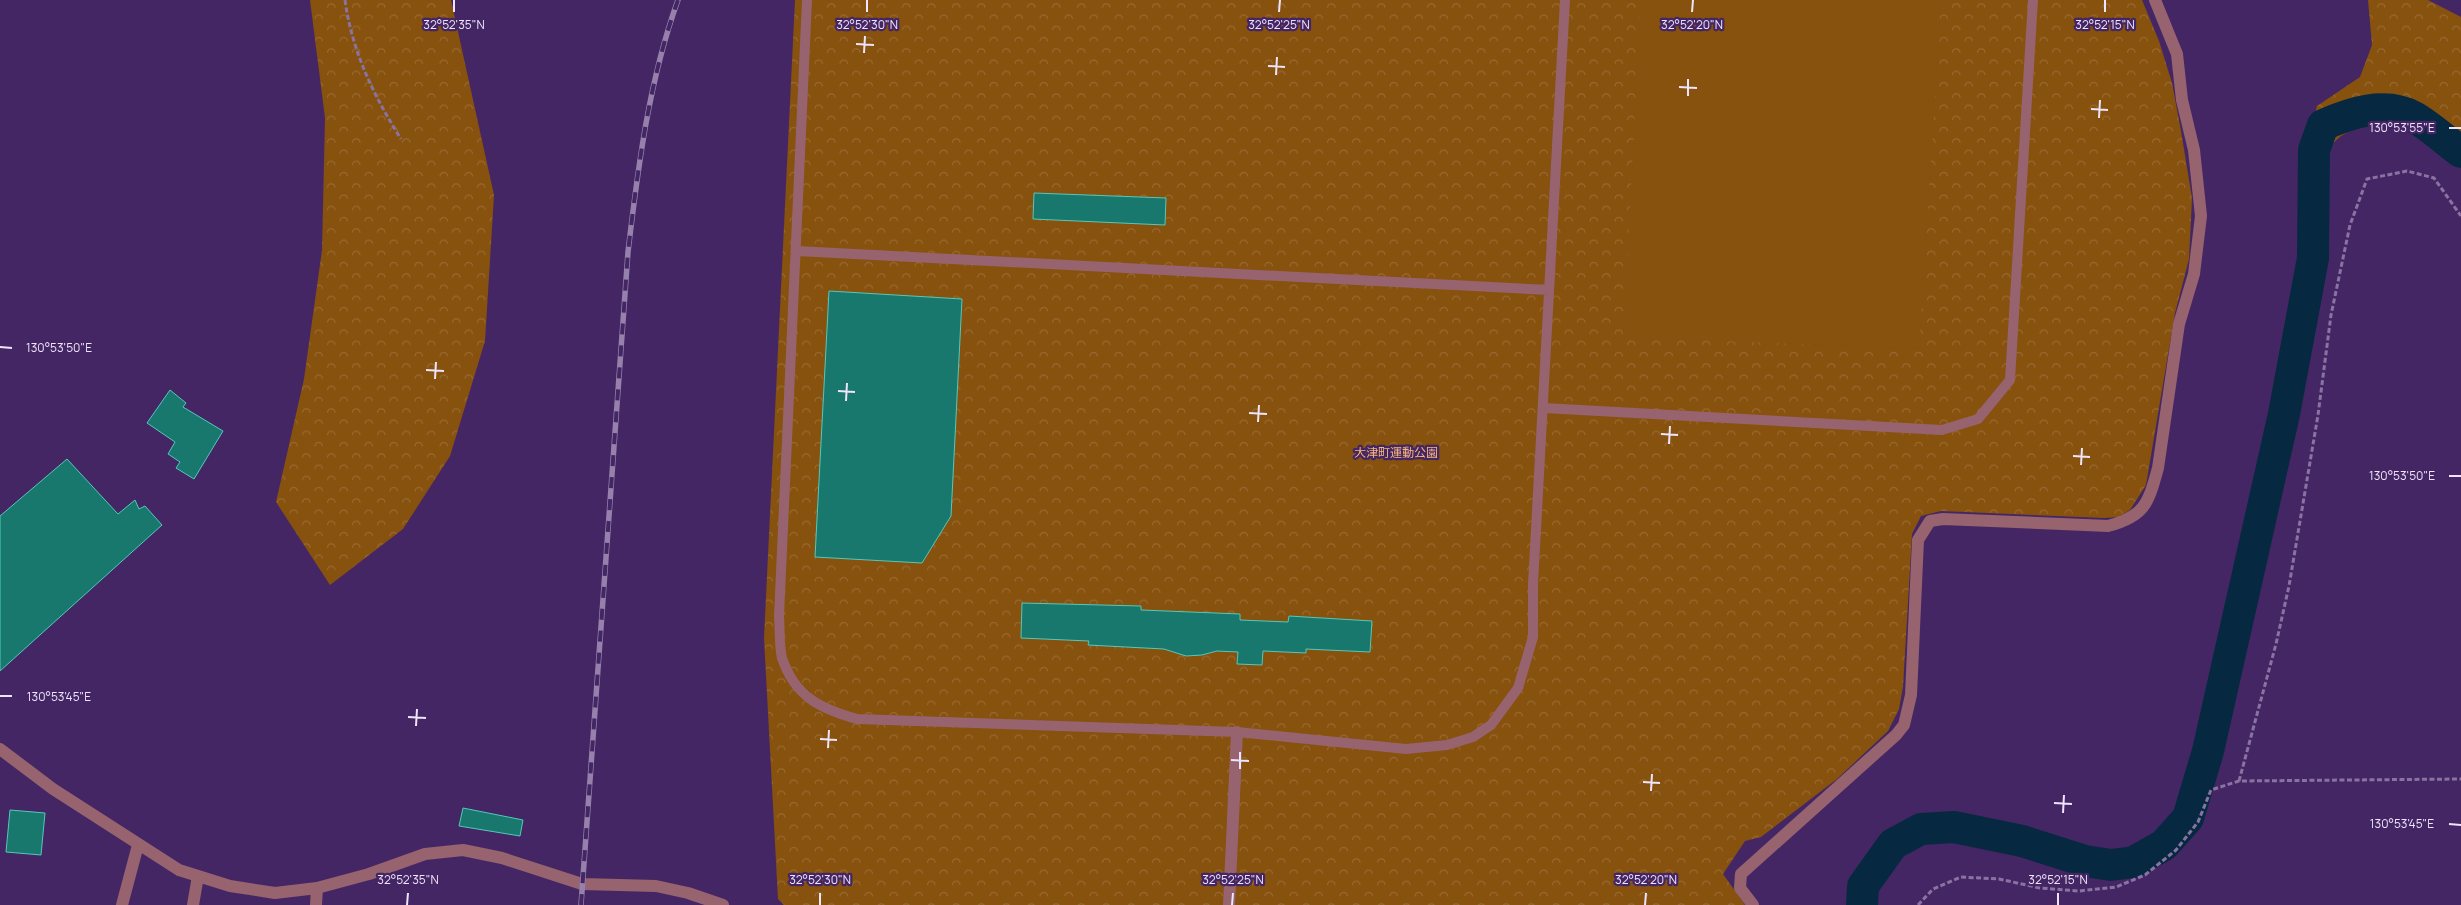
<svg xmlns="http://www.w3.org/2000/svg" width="2461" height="905" viewBox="0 0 2461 905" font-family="Manrope,'Noto Sans JP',sans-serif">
	<defs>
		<pattern id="forest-crowns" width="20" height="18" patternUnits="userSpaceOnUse" patternTransform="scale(1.25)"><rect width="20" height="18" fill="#87510e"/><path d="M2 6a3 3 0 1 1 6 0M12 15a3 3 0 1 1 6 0" fill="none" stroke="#986a32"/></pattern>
	</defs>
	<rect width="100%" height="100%" fill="#452664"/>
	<path fill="url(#forest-crowns)" d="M 310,0 L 451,0 L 494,195 L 485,341 L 450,456 L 403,529 L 330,585 L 276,502 L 304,379 L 322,250 L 325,118 Z
		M 795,0 L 2142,0 L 2159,41 L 2172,83 L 2181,131 L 2192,198 L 2189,259 L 2175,313 L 2146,485 L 2130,510 L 2118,517 L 2105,518 L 1941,511 L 1921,516 L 1912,534 L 1903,687 L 1899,709 L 1888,731 L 1837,779 L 1761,837 L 1745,841 L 1723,874 L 1745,905 L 784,905 L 778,899 L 764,638 Z
		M 2368,0 L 2428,0 L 2461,17 L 2461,140 L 2451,134 L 2418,125 L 2361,125 L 2341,136 L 2299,173 L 2317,106 L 2360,77 L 2372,45 Z"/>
	<path fill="#87510e" d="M 1641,0 L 1941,0 L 1919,349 L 1623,337 Z"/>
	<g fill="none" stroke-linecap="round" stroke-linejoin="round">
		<path stroke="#062941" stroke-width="32" d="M 1862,905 L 1863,886 L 1893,844 L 1921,829 L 1954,827 L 2022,841 L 2085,861 L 2111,865 L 2134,862 L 2164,845 L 2188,818 L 2208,751 L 2284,414 L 2313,258 L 2314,150 L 2323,125 C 2350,113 2385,101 2414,117 C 2430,126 2446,141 2461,152"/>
	</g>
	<path fill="#19786e" stroke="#55c8ba" d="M 1034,193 L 1166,198 L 1165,225 L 1033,219 Z
		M 829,291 L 962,299 L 951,516 L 922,563 L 815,557 Z
		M 170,390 L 186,403 L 183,407 L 223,431 L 194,479 L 176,468 L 180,462 L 168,454 L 175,442 L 147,423 Z
		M 67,459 L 118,514 L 135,500 L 139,509 L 145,506 L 162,525 L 0,671 L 0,516 Z
		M 1022,603 L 1141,606 L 1141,610 L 1240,614 L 1240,620 L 1288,622 L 1289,616 L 1372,621 L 1370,652 L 1306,649 L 1306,653 L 1263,651 L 1262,665 L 1237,664 L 1238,652 L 1217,651 L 1202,655 L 1186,656 L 1164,649 L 1088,645 L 1089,641 L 1021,638 Z
		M 463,808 L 523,820 L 520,836 L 459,826 Z
		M 10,810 L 45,813 L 41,855 L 6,852 Z"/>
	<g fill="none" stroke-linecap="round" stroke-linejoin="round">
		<path stroke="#8973a1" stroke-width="3" stroke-dasharray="5 2.5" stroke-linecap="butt" d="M 345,0 C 352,52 374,96 401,139
			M 2239,781 L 2276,644 L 2289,586 L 2318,415 L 2331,315 L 2350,225 L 2367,179 L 2407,171 L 2434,178 L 2461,216
			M 1918,905 L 1933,889 L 1961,877 L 1999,879 L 2040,888 L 2079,891 L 2116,887 L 2145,875 L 2176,850 L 2198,822 L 2211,790 L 2239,781 L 2461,779"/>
		<path stroke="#96636f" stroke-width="10" d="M 807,0 L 779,616 C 780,629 779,646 782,658 C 795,697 821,709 857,719 L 1237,732 L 1406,749 L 1447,745 L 1473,737 L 1491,725 L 1518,688 L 1533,637 L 1533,584 L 1565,0
			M 797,251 L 1549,290
			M 1544,408 L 1942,430 L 1978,419 L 2010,380 L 2033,0"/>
		<path stroke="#96636f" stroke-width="12" d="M 0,749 L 53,789 L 179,870 L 230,886 L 275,893 L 317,888 L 369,874 L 425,854 L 463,850 L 502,858 L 582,884 L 656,886 L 688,893 L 723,905
			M 122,905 L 138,845
			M 193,905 L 198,876
			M 316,905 L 317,888
			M 1229,905 L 1237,732
			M 1753,905 L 1740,888 L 1741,874 L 1896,735 L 1904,725 L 1911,695 L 1918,540 L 1930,521 L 1943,519 L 2108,526 C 2145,516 2148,504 2158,468 L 2179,324 L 2194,274 L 2201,216 L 2194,150 L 2182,100 L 2177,54 L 2155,0"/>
		<defs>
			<path id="rail" d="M 581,905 L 628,252 C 638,167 649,80 678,0"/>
		</defs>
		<use href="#rail" stroke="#9681ad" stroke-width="5.5"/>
		<use href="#rail" stroke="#452664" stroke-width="4" stroke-dasharray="11" stroke-linecap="butt"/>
	</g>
	<path fill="none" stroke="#eee4fb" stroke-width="2" d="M 454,12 L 454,0M 867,12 L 867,0M 1279,12 L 1280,0M 1692,12 L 1693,0M 2105,12 L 2105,0M 856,44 L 874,45M 864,53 L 865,36M 1268,66 L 1285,67M 1276,75 L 1277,57M 1679,87 L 1697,88M 1688,96 L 1688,79M 2091,109 L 2108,110M 2099,118 L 2100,100M 2449,128 L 2461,128M 0,347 L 12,348M 426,370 L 444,371M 435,379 L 436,362M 838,391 L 855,392M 846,401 L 847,383M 1249,413 L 1267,414M 1258,422 L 1259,405M 1661,434 L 1678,435M 1669,444 L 1670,426M 2073,456 L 2090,457M 2081,465 L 2082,448M 2449,476 L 2461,476M 0,696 L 12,696M 408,717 L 426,718M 416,726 L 417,709M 820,739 L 837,740M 828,748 L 829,730M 1231,760 L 1249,761M 1240,769 L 1240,752M 1643,782 L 1660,783M 1651,791 L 1652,774M 2054,803 L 2072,804M 2063,813 L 2064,795M 2449,824 L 2461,825M 407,905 L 408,893M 820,905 L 820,893M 1232,905 L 1233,893M 1645,905 L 1646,893M 2058,905 L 2058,893"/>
	<g text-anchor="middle" stroke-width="4.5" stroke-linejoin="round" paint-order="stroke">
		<g font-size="12" fill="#f7b779" stroke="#452664">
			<text x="1396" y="457">大津町運動公園</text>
		</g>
	</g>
	<g font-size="12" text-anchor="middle" fill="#eee4fb" stroke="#452664" stroke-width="4.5" stroke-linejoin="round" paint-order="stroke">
		<text x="454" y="29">32°52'35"N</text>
		<text x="867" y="29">32°52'30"N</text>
		<text x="1279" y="29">32°52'25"N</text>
		<text x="1692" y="29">32°52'20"N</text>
		<text x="2105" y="29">32°52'15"N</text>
		<text x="2402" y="132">130°53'55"E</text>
		<text x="59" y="352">130°53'50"E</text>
		<text x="2402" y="480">130°53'50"E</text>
		<text x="59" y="701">130°53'45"E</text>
		<text x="2402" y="828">130°53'45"E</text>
		<text x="408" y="884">32°52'35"N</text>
		<text x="820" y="884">32°52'30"N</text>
		<text x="1233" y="884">32°52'25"N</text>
		<text x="1646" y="884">32°52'20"N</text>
		<text x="2058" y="884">32°52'15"N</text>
	</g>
</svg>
